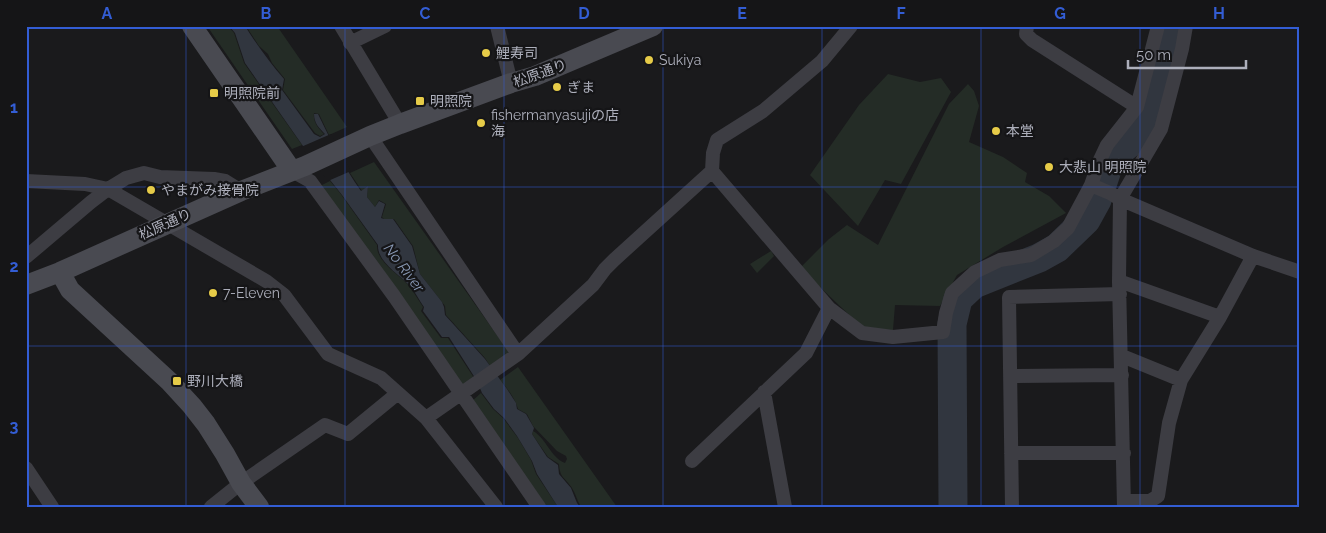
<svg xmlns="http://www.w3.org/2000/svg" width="1326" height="533" viewBox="0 0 1326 533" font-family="Raleway,'Noto Sans JP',sans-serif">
	<rect width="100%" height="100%" fill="#1a1a1c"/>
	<path fill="#242c26" d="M 207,26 L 228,26 L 234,33 L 244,63 L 302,145 L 292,149 Z
		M 246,26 L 277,26 L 347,127 L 329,135 L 319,114 L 314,113 C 313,122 318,128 324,134 L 320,136 L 315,133 L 283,90 L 285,79 L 272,63 L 268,54 L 259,46 Z
		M 888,74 L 920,82 L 941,78 L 951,92 L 901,184 L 885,180 L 858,226 L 810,175 L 859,105 Z
		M 968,84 L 974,91 L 979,106 L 969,142 L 1003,157 L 1027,173 L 1025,182 L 1049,196 L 1066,213 L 1003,247 L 957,275 L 940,306 L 895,305 L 893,330 L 864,329 L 800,268 L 829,239 L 847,225 L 878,245 L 949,104 Z
		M 374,162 L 511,355 L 492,369 L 485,358 L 446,315 L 445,306 L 420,274 L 413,246 L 394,219 L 384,219 L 382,217 L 386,204 L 379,200 L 375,207 L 367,197 L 368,186 L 362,191 L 350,173 Z
		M 330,181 L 340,193 L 377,245 C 376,263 401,275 410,287 C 415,294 419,301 423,307 L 421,311 L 441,338 L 448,338 L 476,381 L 462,391 L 320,186 Z
		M 771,251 L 774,256 L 757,273 L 750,264 Z
		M 518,367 L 617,507 L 581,507 C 577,501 576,494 572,488 C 565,477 560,479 559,464 L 548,457 L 532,434 L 533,431 C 547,439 550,457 565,463 L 567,459 L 566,456 L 557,451 L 533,426 L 527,414 L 518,409 C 515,398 507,388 500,380 Z
		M 481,393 L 493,409 L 503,418 L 518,438 L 531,460 L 536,474 L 558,507 L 544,507 L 471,402 Z"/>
	<path fill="#31363f" d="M 229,26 L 245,26 C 257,45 270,63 284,79 L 282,90 L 314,134 L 320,137 L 325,134 C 319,128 314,123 314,114 L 318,114 C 331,141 344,167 361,191 L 368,186 L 367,197 L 375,207 L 379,201 L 385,204 L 381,218 L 384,219 L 393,219 L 412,246 L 420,274 L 442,302 L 444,307 L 445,315 L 485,359 L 507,389 L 516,403 L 517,409 L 526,414 L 534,428 L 532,434 L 547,457 L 558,465 L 559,474 L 571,488 L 577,503 L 580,507 L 558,507 L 537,474 L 532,461 L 517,436 L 504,418 L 494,409 L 482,393 L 477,381 L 449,337 L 442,337 L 423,311 L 424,307 C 419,300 415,291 408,284 C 398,274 377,261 378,245 L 342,195 L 303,146 L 245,63 L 235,33 Z"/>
	<path fill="#1a1a1c" d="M 331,134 L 351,171 L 328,181 L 301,147 Z"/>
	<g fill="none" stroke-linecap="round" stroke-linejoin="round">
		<path stroke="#31363f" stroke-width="29" d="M 953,507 L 952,324 L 958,299 L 974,284 L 1039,258 L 1057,248 L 1086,220 L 1097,200 L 1108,167 L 1122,149 L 1141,134 L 1159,85 L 1169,26"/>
		<path stroke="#3d3d43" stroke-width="14" d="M 341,26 L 400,124
			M 497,26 L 511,83
			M 851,26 L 822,61 L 763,111 L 717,140 L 713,153 L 712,171 L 829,308 L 862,333 L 893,337 L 943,332 L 946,313 L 952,293 L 975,272 L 1000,260 L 1031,255 L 1054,241 L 1068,228 L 1091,185 L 1099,162 L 1107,145 L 1137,107 L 1158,26
			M 1027,26 L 1026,34 L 1032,40 L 1137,107
			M 350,43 L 385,26
			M 370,136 L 518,354
			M 292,171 L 310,181 L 394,296 L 539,507
			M 26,181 L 85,184 L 108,189 L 126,178 L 144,173 L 160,177 L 214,179 L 225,181 L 241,191
			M 1091,185 L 1110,193 L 1120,199 L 1253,256 L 1300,272
			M 26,257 L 91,202 L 108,189 L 266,281 L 284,295 L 328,354 L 381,378 L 426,418
			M 1119,281 L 1220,317
			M 1122,356 L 1181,380
			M 1010,376 L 1122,375
			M 764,392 L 785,507
			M 1011,453 L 1124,453
			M 692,461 L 806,353 L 829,308
			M 26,468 L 52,507
			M 1125,501 L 1150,501 L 1158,496 L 1169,423 L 1181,380 L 1220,317 L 1253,256
			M 211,507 L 241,483 L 325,425 L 348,434 L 398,393
			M 496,507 L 426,418 L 518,354 L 593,285 L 605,269 L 614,260 L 712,171
			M 1012,507 L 1009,297 L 1120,294
			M 1124,507 L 1119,281 L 1120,199 L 1161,129 L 1182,49 L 1186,26"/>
		<path stroke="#494a51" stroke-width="20" d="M 192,26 L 292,171
			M 60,272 L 70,290 L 170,382 L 192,406 L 206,424 L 225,454 L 241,483 L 259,507
			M 26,285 L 60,272 L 241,191 L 305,166 L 370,136 L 400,124 L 511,83 L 535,76 L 653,26"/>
	</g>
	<path fill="none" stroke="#335dd4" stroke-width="1" stroke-opacity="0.55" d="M 186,26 L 186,507M 345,26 L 345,507M 504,26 L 504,507M 663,26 L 663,507M 822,26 L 822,507M 981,26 L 981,507M 1140,26 L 1140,507M 26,187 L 1300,187M 26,346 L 1300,346"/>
	<g fill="#e6cb48" stroke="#151517" stroke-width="2">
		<circle cx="486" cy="53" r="5"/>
		<circle cx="649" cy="60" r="5"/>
		<circle cx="557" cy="87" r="5"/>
		<rect x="209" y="88" width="10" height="10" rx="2.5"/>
		<rect x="415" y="96" width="10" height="10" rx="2.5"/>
		<circle cx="481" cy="123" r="5"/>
		<circle cx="996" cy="131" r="5"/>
		<circle cx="1049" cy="167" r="5"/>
		<circle cx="151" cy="190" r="5"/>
		<circle cx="213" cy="293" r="5"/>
		<rect x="172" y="376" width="10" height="10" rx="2.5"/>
	</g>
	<g text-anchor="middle" stroke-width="4.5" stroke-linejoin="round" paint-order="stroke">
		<g font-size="14" fill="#adafbb" stroke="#151517" text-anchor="start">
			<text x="496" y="58">鯉寿司</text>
			<text x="659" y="65">Sukiya</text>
			<text x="567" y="92">ぎま</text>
			<text x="224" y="98">明照院前</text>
			<text x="430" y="106">明照院</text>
			<text x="491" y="120">fishermanyasujiの店<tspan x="491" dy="16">海</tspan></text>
			<text x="1006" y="136">本堂</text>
			<text x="1059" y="172">大悲山 明照院</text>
			<text x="161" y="195">やまがみ接骨院</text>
			<text x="223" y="298">7-Eleven</text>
			<text x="187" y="386">野川大橋</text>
		</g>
		<g font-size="14" fill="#adafbb" stroke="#151517">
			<text transform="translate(540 73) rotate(-20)" y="5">松原通り</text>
			<text transform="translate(165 224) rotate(-24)" y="5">松原通り</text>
		</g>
		<g font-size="15" font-style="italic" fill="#8797b3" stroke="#151517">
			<text transform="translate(404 268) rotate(53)" y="5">No River</text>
		</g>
	</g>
	<rect width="1326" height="533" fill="none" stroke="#151517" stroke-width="55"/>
	<path d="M1128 60v8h118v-8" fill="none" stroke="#adafbb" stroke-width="2.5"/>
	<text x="1136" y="60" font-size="15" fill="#adafbb" stroke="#151517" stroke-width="4" paint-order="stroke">50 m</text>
	<rect x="28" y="28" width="1270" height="478" fill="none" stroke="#335dd4" stroke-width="2"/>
	<g font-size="16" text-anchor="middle" font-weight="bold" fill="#335dd4">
		<text x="107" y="19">A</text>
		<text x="266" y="19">B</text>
		<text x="425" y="19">C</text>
		<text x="584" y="19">D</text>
		<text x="742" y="19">E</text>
		<text x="901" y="19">F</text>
		<text x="1060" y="19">G</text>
		<text x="1219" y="19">H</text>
		<text x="14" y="113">1</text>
		<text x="14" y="272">2</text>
		<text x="14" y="432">3</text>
	</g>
</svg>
